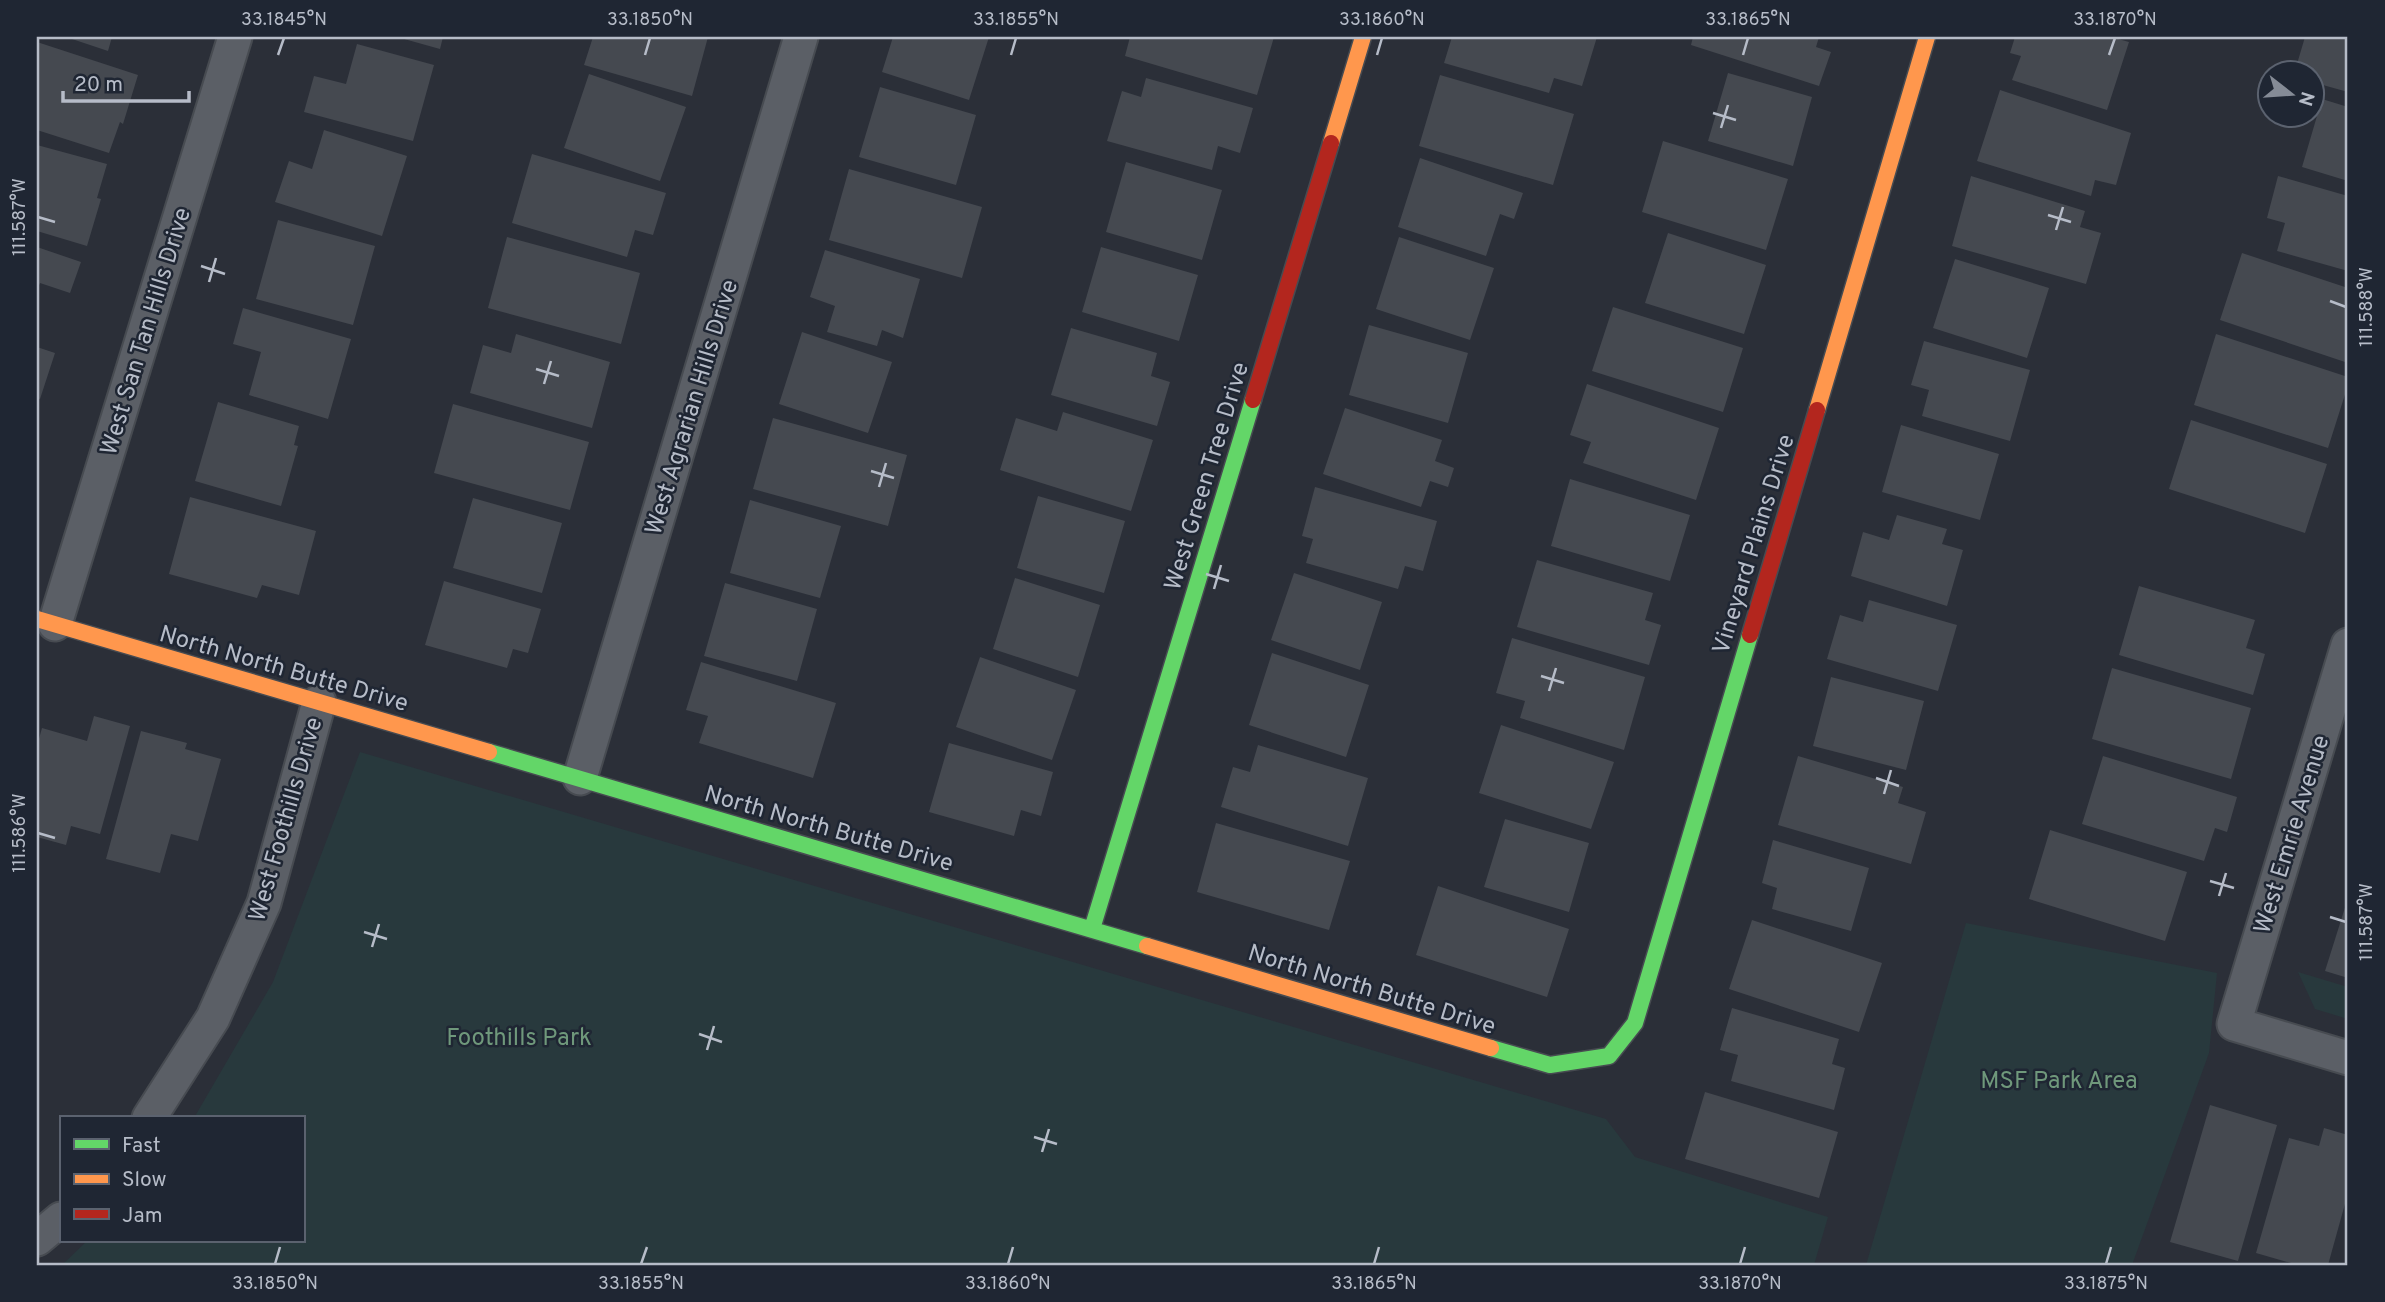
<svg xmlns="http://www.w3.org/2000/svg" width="2385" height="1302" viewBox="0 0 2385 1302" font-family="Overpass,sans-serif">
	<rect width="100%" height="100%" fill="#2b2f38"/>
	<path fill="#28393d" d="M 360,752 L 1606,1119 L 1635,1157 L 1828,1217 L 1814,1265 L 62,1265 L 87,1241 L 303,1241 L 303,1118 L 194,1118 L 273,982 Z
		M 1966,923 L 2217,973 L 2209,1053 L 2132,1265 L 1866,1265 Z
		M 2298,972 L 2348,987 L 2348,1019 L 2315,1009 Z"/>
	<path fill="#454950" d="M 66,37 L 112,37 L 108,51 Z
		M 397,37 L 443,37 L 440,49 Z
		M 593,37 L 708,37 L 692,96 L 584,65 Z
		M 893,37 L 989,37 L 969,100 L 882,72 Z
		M 1130,37 L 1274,37 L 1257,95 L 1125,56 Z
		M 1452,37 L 1597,37 L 1582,86 L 1554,78 L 1549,93 L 1444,63 Z
		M 1693,37 L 1819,37 L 1816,47 L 1831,52 L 1819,86 L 1691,45 Z
		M 2015,37 L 2111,37 L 2129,42 L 2107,110 L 2012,80 L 2021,56 L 2010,53 Z
		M 2305,37 L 2348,37 L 2348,92 L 2312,82 L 2312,74 L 2294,74 Z
		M 37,42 L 138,75 L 123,124 L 120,122 L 109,153 L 37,130 Z
		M 357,44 L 434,65 L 413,141 L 304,112 L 314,76 L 346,84 Z
		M 1728,73 L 1812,97 L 1793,166 L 1708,141 Z
		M 589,74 L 686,107 L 660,181 L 564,148 Z
		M 1440,75 L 1574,114 L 1553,185 L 1419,146 Z
		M 1146,78 L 1253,108 L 1240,153 L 1218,146 L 1212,170 L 1107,141 L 1122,91 L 1141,97 Z
		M 880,87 L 976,115 L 956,185 L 859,157 Z
		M 2000,90 L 2131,133 L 2116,185 L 2095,180 L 2091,196 L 1977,161 Z
		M 2322,99 L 2348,107 L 2348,181 L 2302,167 Z
		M 324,130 L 407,156 L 382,236 L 275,202 L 289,161 L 312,169 Z
		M 1663,141 L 1788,179 L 1766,250 L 1642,212 Z
		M 37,145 L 107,164 L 97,198 L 101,199 L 87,246 L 37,231 Z
		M 532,154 L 666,193 L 653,235 L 635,230 L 627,257 L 512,223 Z
		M 1420,158 L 1523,193 L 1514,219 L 1500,214 L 1486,256 L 1398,227 Z
		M 1126,162 L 1222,190 L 1202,260 L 1106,232 Z
		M 849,169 L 982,207 L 962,278 L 829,240 Z
		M 1971,176 L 2085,211 L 2080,227 L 2101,233 L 2086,284 L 1952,246 Z
		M 2278,176 L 2348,196 L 2348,271 L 2277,251 L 2285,223 L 2267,218 Z
		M 278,220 L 375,246 L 353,325 L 256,299 Z
		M 1668,233 L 1766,265 L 1744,334 L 1645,303 Z
		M 507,237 L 640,273 L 621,344 L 488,308 Z
		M 1399,237 L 1494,268 L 1470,340 L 1376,309 Z
		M 37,247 L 81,262 L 70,293 L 40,283 L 37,290 Z
		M 1101,247 L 1198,275 L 1179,341 L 1082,312 Z
		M 825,250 L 920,279 L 903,338 L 882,330 L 877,346 L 827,332 L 835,306 L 810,297 Z
		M 2242,253 L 2348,288 L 2346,316 L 2348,316 L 2348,363 L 2220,320 Z
		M 1955,259 L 2049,288 L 2027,358 L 1933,328 Z
		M 1613,307 L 1743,348 L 1723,412 L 1592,371 Z
		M 243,308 L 351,339 L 328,419 L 249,395 L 261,352 L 233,344 Z
		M 1369,325 L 1468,353 L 1448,423 L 1349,395 Z
		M 1071,328 L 1157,353 L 1151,376 L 1170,382 L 1157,426 L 1051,395 Z
		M 802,332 L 892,362 L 868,433 L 779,404 Z
		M 516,334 L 610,362 L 592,428 L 470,393 L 483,345 L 511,353 Z
		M 2216,334 L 2348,377 L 2348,385 L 2328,448 L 2194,405 Z
		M 1924,341 L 2030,370 L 2010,441 L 1922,416 L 1929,390 L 1911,385 Z
		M 37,347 L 55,353 L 40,399 L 37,398 Z
		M 1587,384 L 1719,428 L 1696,500 L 1583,463 L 1591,442 L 1570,435 Z
		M 218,402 L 299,426 L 294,445 L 298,446 L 281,506 L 195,481 Z
		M 453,404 L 589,442 L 570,510 L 434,473 Z
		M 1345,408 L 1442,440 L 1435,461 L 1454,468 L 1448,487 L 1430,481 L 1421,507 L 1323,474 Z
		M 1063,412 L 1153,440 L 1131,511 L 1000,470 L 1016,418 L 1057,431 Z
		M 773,418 L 907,455 L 888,526 L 753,489 Z
		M 2191,420 L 2327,464 L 2305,533 L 2169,489 Z
		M 1901,425 L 1999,454 L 1980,520 L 1882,492 Z
		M 1570,479 L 1690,515 L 1670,581 L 1551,546 Z
		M 1315,487 L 1437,521 L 1423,571 L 1405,566 L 1398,589 L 1306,563 L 1313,539 L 1302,536 Z
		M 1038,496 L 1125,521 L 1104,593 L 1017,568 Z
		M 190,497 L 316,531 L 299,595 L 262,585 L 257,598 L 169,574 Z
		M 473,498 L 562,523 L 542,593 L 453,568 Z
		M 750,500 L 841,526 L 820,598 L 730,573 Z
		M 1897,515 L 1947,529 L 1942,544 L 1963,550 L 1947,606 L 1851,576 L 1863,532 L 1889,540 Z
		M 1537,560 L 1653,593 L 1645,620 L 1661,625 L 1649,665 L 1517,627 Z
		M 1294,573 L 1382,602 L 1360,670 L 1271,640 Z
		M 1015,578 L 1100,605 L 1078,677 L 993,649 Z
		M 444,581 L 541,609 L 528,653 L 513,649 L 507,668 L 425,645 Z
		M 725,583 L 817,609 L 797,681 L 704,656 Z
		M 2139,586 L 2255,620 L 2246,648 L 2265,654 L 2253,695 L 2119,655 Z
		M 1869,600 L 1957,625 L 1938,691 L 1827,659 L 1840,615 L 1863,622 Z
		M 1512,638 L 1645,677 L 1624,750 L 1520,718 L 1525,701 L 1496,693 Z
		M 1272,653 L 1369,685 L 1346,757 L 1249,725 Z
		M 980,657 L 1076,690 L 1052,760 L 956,727 Z
		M 701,662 L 836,703 L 813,778 L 699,743 L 708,716 L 686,710 Z
		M 2112,668 L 2251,708 L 2231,779 L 2092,739 Z
		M 1831,677 L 1924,701 L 1906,770 L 1813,746 Z
		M 94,716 L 130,726 L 100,834 L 71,826 L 66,845 L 37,837 L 37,746 L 42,728 L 87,741 Z
		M 1501,725 L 1614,762 L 1591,829 L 1479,793 Z
		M 141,731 L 187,743 L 185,749 L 221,759 L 198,841 L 171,834 L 160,873 L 106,859 Z
		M 949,743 L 1053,772 L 1041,816 L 1021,810 L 1014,836 L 929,812 Z
		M 1258,745 L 1368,778 L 1348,846 L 1221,807 L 1233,767 L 1250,772 Z
		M 1798,756 L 1903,787 L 1898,803 L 1926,812 L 1911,864 L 1778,825 Z
		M 2103,756 L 2237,797 L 2227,832 L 2215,828 L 2204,861 L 2082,824 Z
		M 1505,819 L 1589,843 L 1569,912 L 1484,887 Z
		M 1216,823 L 1350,861 L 1329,930 L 1197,892 Z
		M 2050,830 L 2187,872 L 2165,941 L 2029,899 Z
		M 1773,840 L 1869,868 L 1851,931 L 1772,909 L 1777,888 L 1762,883 Z
		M 1438,886 L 1569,929 L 1547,997 L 1416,955 Z
		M 2348,898 L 2348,978 L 2325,971 Z
		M 1752,920 L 1882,963 L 1859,1032 L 1729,989 Z
		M 1732,1008 L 1839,1039 L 1832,1064 L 1845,1068 L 1834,1110 L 1731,1081 L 1738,1055 L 1720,1050 Z
		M 1705,1092 L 1838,1132 L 1819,1198 L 1685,1159 Z
		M 2210,1105 L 2277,1125 L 2238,1261 L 2170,1242 Z
		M 2324,1128 L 2348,1135 L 2348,1193 L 2328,1265 L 2298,1265 L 2256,1253 L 2289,1138 L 2319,1146 Z"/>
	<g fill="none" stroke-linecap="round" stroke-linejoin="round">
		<defs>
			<path id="street" d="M 55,624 L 235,37
				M 2348,645 L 2234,1024 L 2348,1058
				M 580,778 L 801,37
				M 149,1118 L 213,1018 L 264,903 L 319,702
				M 37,1239 L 61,1219"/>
			<path id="fast" d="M 489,752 L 1147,946
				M 1092,929 L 1253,400
				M 1491,1048 L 1550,1065 L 1609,1056 L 1635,1023 L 1750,635"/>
			<path id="slow" d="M 1331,143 L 1363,37
				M 1817,410 L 1927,37
				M 37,619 L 489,752
				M 1147,946 L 1491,1048"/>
			<path id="jam" d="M 1253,400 L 1331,143
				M 1750,635 L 1817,410"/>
		</defs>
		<use href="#street" stroke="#474b51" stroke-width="37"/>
		<use href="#fast" stroke="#474b51" stroke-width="19"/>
		<use href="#slow" stroke="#474b51" stroke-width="19"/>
		<use href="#jam" stroke="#474b51" stroke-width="19"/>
		<use href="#street" stroke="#5b5f66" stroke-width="33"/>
		<use href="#fast" stroke="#63d668" stroke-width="16"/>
		<use href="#slow" stroke="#ff974d" stroke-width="16"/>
		<use href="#jam" stroke="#b3261e" stroke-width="16"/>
	</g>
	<path fill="none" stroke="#b6bcc8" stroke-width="2.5" d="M 278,55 L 284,38M 645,55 L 650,38M 1011,55 L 1016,38M 1377,55 L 1382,38M 1743,55 L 1748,38M 2109,55 L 2115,38M 1713,113 L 1736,120M 1721,128 L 1728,105M 2048,215 L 2071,222M 38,217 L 55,222M 2056,230 L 2063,207M 201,266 L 225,274M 209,282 L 216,258M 2330,301 L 2346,307M 536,369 L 559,376M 544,384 L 551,361M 871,471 L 894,478M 879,487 L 886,463M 1206,574 L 1229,581M 1214,589 L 1221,565M 1541,676 L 1564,683M 1549,691 L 1556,668M 1876,778 L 1899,786M 1884,794 L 1891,770M 38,833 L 55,838M 2210,881 L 2234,888M 2219,896 L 2226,873M 2330,917 L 2346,922M 364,932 L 387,939M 372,947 L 379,924M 699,1034 L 722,1042M 707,1050 L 714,1026M 1034,1137 L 1057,1144M 1042,1152 L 1049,1129M 275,1264 L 280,1247M 641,1264 L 647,1247M 1008,1264 L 1013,1247M 1374,1264 L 1379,1247M 1740,1264 L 1745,1247M 2106,1264 L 2111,1247"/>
	<g text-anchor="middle" stroke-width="5" stroke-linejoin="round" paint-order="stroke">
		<g font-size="24" fill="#b6bcc8" stroke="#1f2633">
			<text transform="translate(145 331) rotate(-73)" y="8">West San Tan Hills Drive</text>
			<text transform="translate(691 407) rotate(-73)" y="8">West Agrarian Hills Drive</text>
			<text transform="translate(1206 476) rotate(-73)" y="8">West Green Tree Drive</text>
			<text transform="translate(1753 544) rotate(-73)" y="8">Vineyard Plains Drive</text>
			<text transform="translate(284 668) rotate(16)" y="8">North North Butte Drive</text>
			<text transform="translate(285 819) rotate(-74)" y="8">West Foothills Drive</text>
			<text transform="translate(829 828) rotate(16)" y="8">North North Butte Drive</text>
			<text transform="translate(2291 834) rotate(-73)" y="8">West Emrie Avenue</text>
			<text transform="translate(1372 989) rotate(17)" y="8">North North Butte Drive</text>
		</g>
		<g font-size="24" fill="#6f987b" stroke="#1f2633">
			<text x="519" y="1045">Foothills Park</text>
			<text x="2059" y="1088">MSF Park Area</text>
		</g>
	</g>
	<rect width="2385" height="1302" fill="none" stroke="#1f2633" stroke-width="77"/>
	<rect x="60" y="1116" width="245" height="126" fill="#1f2633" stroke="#5b626f" stroke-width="2"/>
	<rect x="74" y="1139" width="35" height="10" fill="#63d668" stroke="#5b626f" stroke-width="2"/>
	<text x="122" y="1152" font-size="21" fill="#b6bcc8">Fast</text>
	<rect x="74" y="1174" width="35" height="10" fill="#ff974d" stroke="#5b626f" stroke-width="2"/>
	<text x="122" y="1186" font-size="21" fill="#b6bcc8">Slow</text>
	<rect x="74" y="1209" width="35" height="10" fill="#b3261e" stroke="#5b626f" stroke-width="2"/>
	<text x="122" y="1222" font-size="21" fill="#b6bcc8">Jam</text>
	<g transform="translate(2291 94) rotate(107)"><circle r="33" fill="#1f2633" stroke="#5b626f" stroke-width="2"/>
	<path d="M0-5L12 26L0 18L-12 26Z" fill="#858b96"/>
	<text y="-10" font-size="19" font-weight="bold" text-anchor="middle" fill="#b6bcc8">N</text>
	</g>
	<path d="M63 91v10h126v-10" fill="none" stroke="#b6bcc8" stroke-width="3.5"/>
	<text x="74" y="91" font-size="21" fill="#b6bcc8" stroke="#1f2633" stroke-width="5" paint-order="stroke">20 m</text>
	<rect x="38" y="38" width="2308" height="1226" fill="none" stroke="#b6bcc8" stroke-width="2.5"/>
	<g font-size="18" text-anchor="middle" fill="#b6bcc8">
		<text x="284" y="25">33.1845°N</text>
		<text x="650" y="25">33.1850°N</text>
		<text x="1016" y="25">33.1855°N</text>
		<text x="1382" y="25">33.1860°N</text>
		<text x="1748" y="25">33.1865°N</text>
		<text x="2115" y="25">33.1870°N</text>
		<text transform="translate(19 217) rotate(-90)" y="6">111.587°W</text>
		<text transform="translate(2366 307) rotate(-90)" y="6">111.588°W</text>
		<text transform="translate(19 833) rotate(-90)" y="6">111.586°W</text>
		<text transform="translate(2366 922) rotate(-90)" y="6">111.587°W</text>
		<text x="275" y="1289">33.1850°N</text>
		<text x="641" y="1289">33.1855°N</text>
		<text x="1008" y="1289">33.1860°N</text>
		<text x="1374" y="1289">33.1865°N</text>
		<text x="1740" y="1289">33.1870°N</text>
		<text x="2106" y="1289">33.1875°N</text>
	</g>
</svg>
